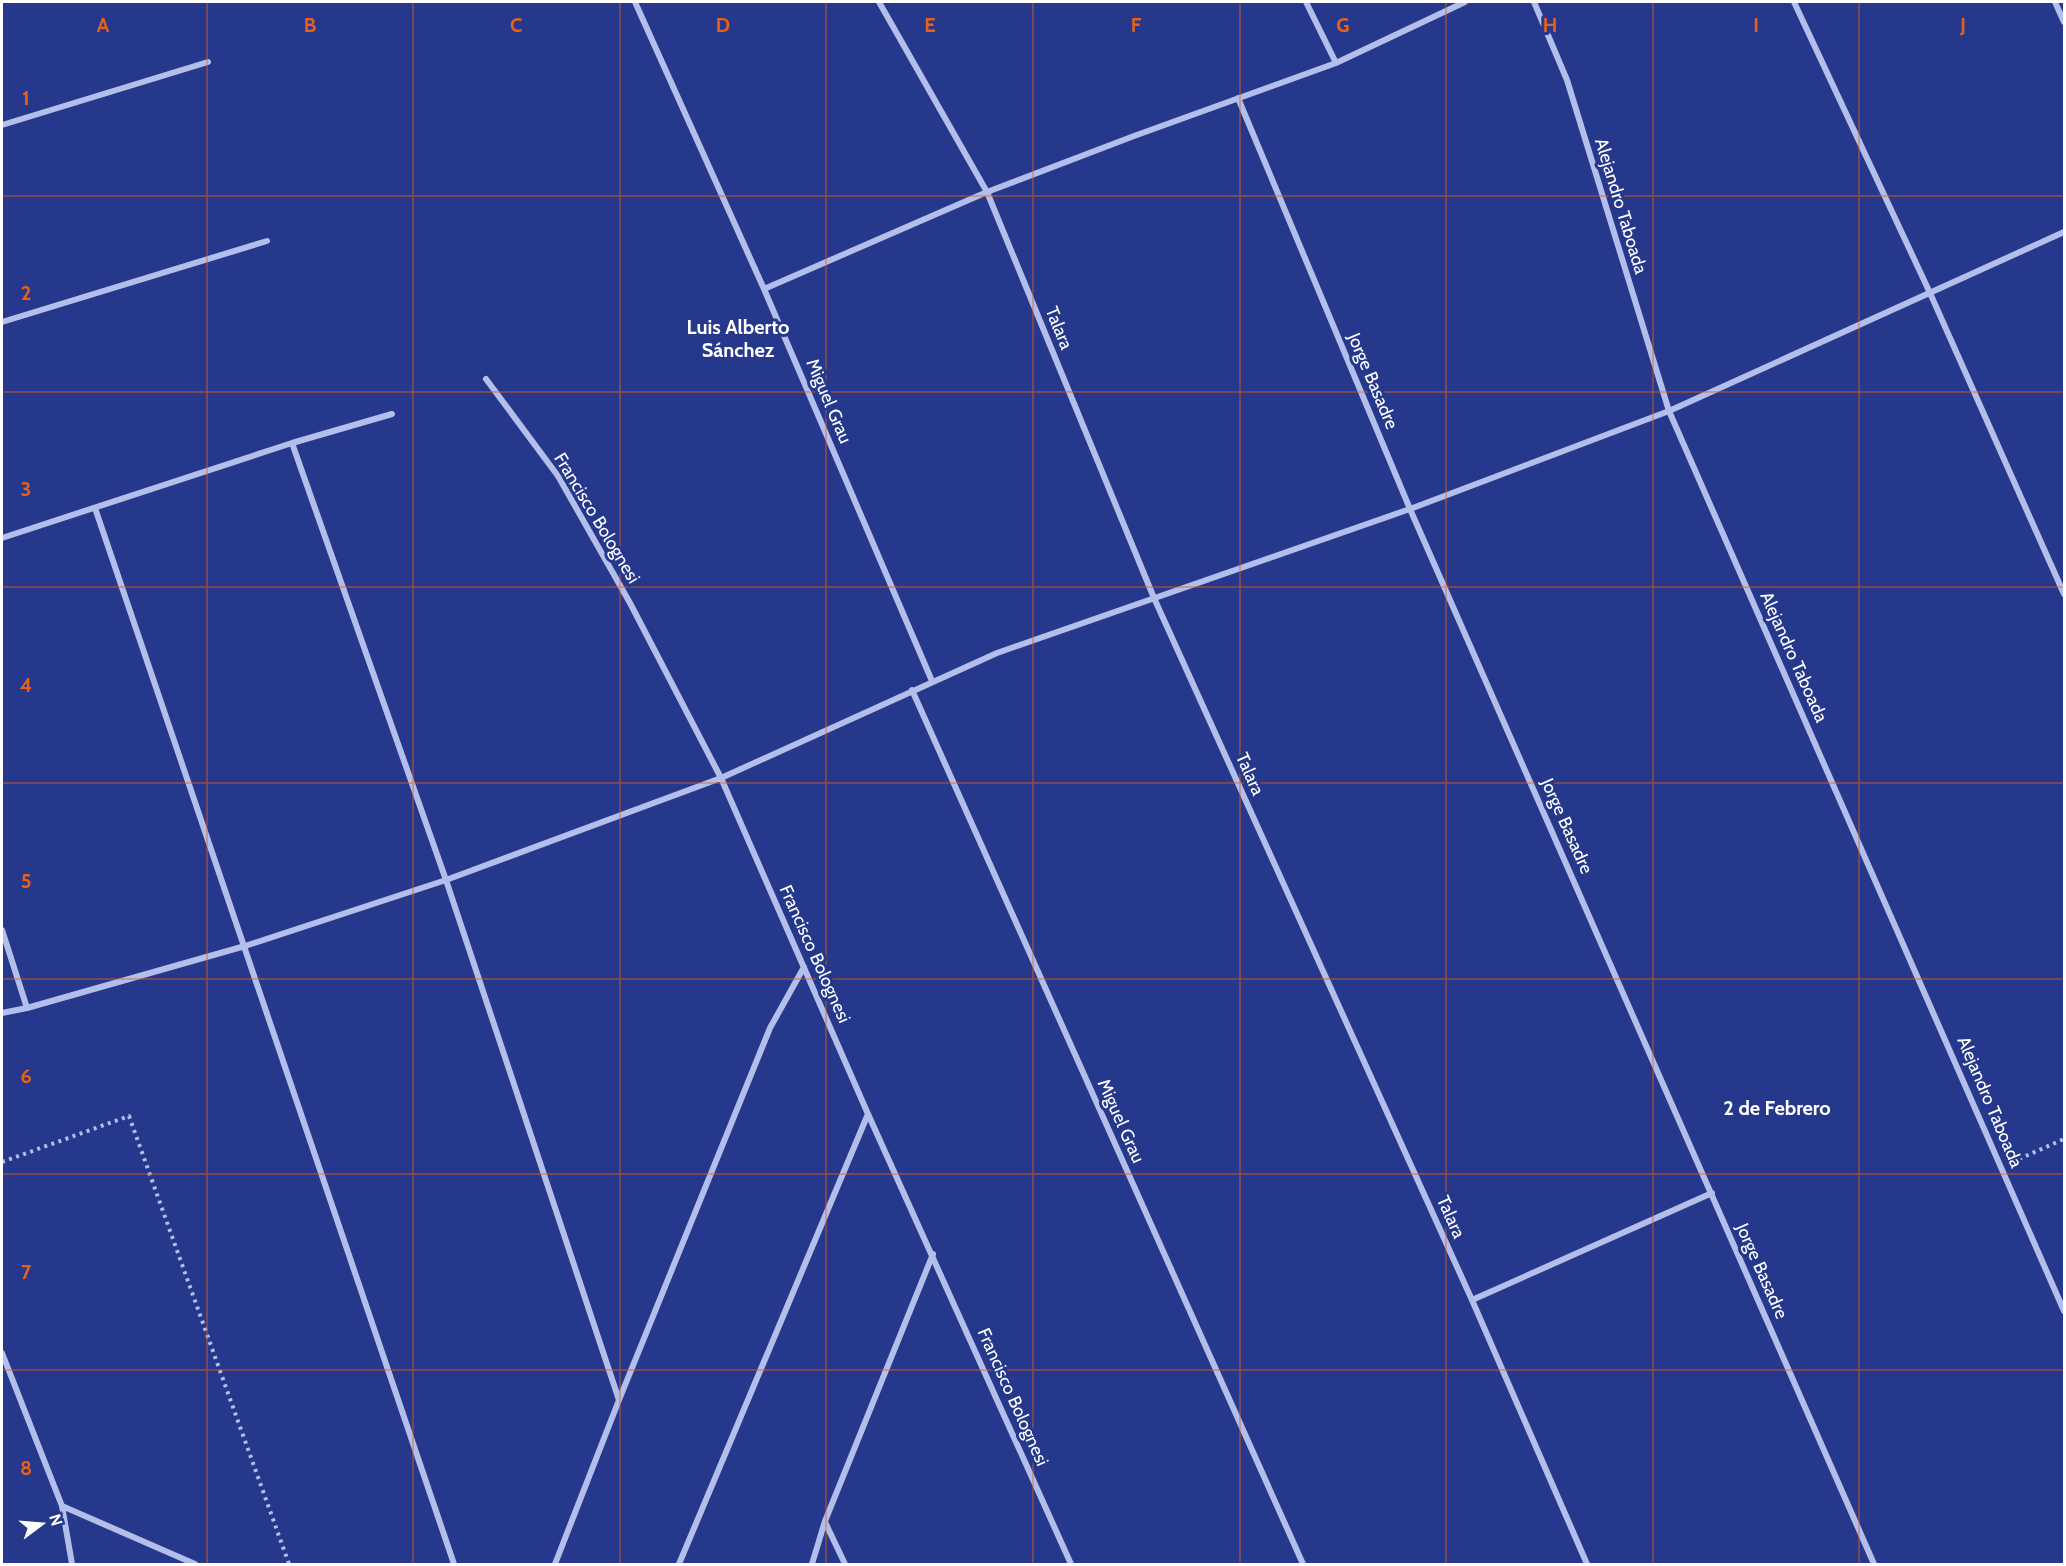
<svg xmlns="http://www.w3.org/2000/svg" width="2066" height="1566" viewBox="0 0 2066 1566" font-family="Cabin,sans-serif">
	<rect width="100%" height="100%" fill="#25388c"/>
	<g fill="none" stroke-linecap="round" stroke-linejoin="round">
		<path stroke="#b3beeb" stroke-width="4" stroke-dasharray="3 4.5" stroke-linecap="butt" d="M 2019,1159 L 2064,1139
			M 2,1162 L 129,1116 L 289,1564"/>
		<path stroke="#b3beeb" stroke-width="6" d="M 635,2 L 764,289 L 932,681
			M 879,2 L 987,192 L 1154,598 L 1472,1300 L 1587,1564
			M 1306,2 L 1336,63
			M 1534,2 L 1567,80 L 1669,411 L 2064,1311
			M 1794,2 L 1930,293 L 2064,594
			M 2055,2 L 2064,22
			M 1238,98 L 1410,509 L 1874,1564
			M 2,125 L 208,62
			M 764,289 L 987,192 L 1134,136 L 1336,63 L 1465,2
			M 2,322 L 267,241
			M 486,379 L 558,476 L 630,603 L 721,778 L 868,1114 L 1071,1564
			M 292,443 L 446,880 L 619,1400
			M 95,508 L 454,1564
			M 2,538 L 292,443 L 392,414
			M 912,690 L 1303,1564
			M 2,930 L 27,1008
			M 2,1013 L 27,1008 L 245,946 L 446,880 L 721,778 L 997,653 L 1410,509 L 1669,411 L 2064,232
			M 1472,1300 L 1712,1193
			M 2,1353 L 62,1506 L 72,1564
			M 62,1506 L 195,1564
			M 825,1522 L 845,1564
			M 555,1564 L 619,1400 L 770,1028 L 804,967
			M 679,1564 L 868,1114
			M 812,1564 L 825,1521 L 933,1254"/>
	</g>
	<path fill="none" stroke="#e96118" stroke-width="1.5" stroke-opacity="0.55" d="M 207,2 L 207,1564M 413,2 L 413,1564M 620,2 L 620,1564M 826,2 L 826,1564M 1033,2 L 1033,1564M 1240,2 L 1240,1564M 1446,2 L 1446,1564M 1653,2 L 1653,1564M 1859,2 L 1859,1564M 2,196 L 2064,196M 2,392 L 2064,392M 2,587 L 2064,587M 2,783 L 2064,783M 2,979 L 2064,979M 2,1174 L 2064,1174M 2,1370 L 2064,1370"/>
	<g text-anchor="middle" stroke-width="6" stroke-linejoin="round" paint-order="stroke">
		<g font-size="18" fill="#fff" stroke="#25388c">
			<text transform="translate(1621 206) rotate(73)" y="6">Alejandro Taboada</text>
			<text transform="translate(1059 328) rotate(68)" y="6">Talara</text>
			<text transform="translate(1373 381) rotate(67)" y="6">Jorge Basadre</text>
			<text transform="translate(829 401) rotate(67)" y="6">Miguel Grau</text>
			<text transform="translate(597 518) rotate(59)" y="6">Francisco Bolognesi</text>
			<text transform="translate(1794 657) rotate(66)" y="6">Alejandro Taboada</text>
			<text transform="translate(1250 774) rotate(66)" y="6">Talara</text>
			<text transform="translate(1567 826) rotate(66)" y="6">Jorge Basadre</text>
			<text transform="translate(815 954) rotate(66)" y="6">Francisco Bolognesi</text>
			<text transform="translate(1990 1102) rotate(67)" y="6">Alejandro Taboada</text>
			<text transform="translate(1121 1121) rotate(66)" y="6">Miguel Grau</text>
			<text transform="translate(1451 1217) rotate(66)" y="6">Talara</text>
			<text transform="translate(1762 1271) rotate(66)" y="6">Jorge Basadre</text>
			<text transform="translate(1013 1397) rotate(66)" y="6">Francisco Bolognesi</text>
		</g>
		<g font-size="20" font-weight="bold" fill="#fff" stroke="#25388c">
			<text x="738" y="334">Luis Alberto<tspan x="738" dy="23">Sánchez</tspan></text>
			<text x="1777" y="1115">2 de Febrero</text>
		</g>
	</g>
	<g font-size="20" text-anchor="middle" font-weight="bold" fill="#e96118" stroke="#25388c" stroke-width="6" stroke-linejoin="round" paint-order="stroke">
		<text x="103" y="32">A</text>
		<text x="310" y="32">B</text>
		<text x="516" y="32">C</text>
		<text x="723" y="32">D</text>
		<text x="930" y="32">E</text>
		<text x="1136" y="32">F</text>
		<text x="1343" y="32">G</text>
		<text x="1550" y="32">H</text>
		<text x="1756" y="32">I</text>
		<text x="1963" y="32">J</text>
		<text x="26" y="105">1</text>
		<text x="26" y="300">2</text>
		<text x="26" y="496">3</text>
		<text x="26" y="692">4</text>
		<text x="26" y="888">5</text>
		<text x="26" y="1083">6</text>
		<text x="26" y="1279">7</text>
		<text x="26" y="1475">8</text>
	</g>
	<rect width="2066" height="1566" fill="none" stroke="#ffffff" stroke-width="6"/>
	<g transform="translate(42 1524) rotate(74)" stroke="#25388c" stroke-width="4.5" paint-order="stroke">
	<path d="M0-4.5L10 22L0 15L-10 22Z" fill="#ffffff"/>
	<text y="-9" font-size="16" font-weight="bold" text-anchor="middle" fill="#ffffff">N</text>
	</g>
</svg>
